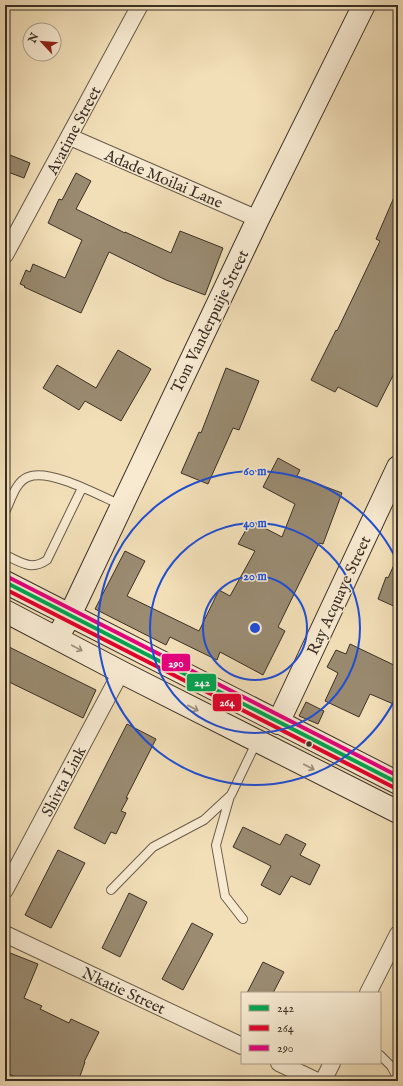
<svg xmlns="http://www.w3.org/2000/svg" width="403" height="1086" viewBox="0 0 403 1086" font-family="'IM FELL English',serif">
	<rect width="100%" height="100%" fill="#f2dfb8"/>
	<filter id="stains"><feTurbulence type="fractalNoise" baseFrequency=".005" numOctaves="4"/><feColorMatrix values="0 0 0 0 .2 0 0 0 0 .09 0 0 0 0 .02 0 0 0 .5 -.17"/></filter>
	<radialGradient id="worn" r=".72"><stop offset=".6" stop-color="#630" stop-opacity="0"/><stop offset="1" stop-color="#630" stop-opacity=".3"/></radialGradient>
	<path fill="#9a8b71" stroke="#3b3025" d="M 5,153 L 30,163 L 24,178 L 5,171 Z
		M 76,173 L 91,181 L 76,209 L 125,233 L 125,232 L 171,253 L 180,231 L 223,248 L 205,295 L 166,280 L 109,252 L 81,313 L 24,287 L 25,286 L 20,284 L 26,270 L 30,272 L 33,264 L 65,278 L 82,240 L 48,223 L 59,199 L 62,200 Z
		M 398,188 L 398,366 L 377,407 L 338,387 L 335,392 L 311,380 L 336,330 L 337,331 L 380,241 L 376,239 Z
		M 118,350 L 151,369 L 121,421 L 85,401 L 79,410 L 43,388 L 57,365 L 96,388 Z
		M 226,368 L 259,381 L 239,430 L 233,428 L 208,484 L 181,473 L 199,432 L 201,433 Z
		M 278,458 L 300,470 L 297,476 L 342,493 L 323,544 L 319,543 L 278,627 L 285,631 L 263,675 L 220,652 L 217,660 L 170,637 L 166,645 L 95,609 L 125,551 L 145,561 L 127,596 L 199,631 L 219,590 L 230,596 L 255,551 L 238,544 L 251,521 L 282,537 L 295,504 L 263,487 Z
		M 398,556 L 398,608 L 378,599 L 386,577 L 388,578 Z
		M 350,644 L 398,667 L 398,706 L 370,694 L 359,717 L 325,701 L 338,673 L 327,667 L 336,650 L 346,654 Z
		M 5,645 L 96,690 L 83,718 L 5,680 Z
		M 306,702 L 324,711 L 318,724 L 299,716 Z
		M 127,724 L 156,739 L 126,798 L 128,798 L 121,811 L 126,813 L 116,834 L 111,832 L 105,844 L 74,828 Z
		M 243,827 L 280,845 L 286,834 L 306,844 L 300,855 L 320,865 L 310,885 L 291,876 L 280,895 L 261,885 L 271,866 L 233,847 Z
		M 58,850 L 85,863 L 51,928 L 25,915 Z
		M 129,893 L 147,902 L 120,957 L 102,948 Z
		M 192,923 L 213,934 L 183,990 L 162,979 Z
		M 5,951 L 38,964 L 24,998 L 42,1006 L 40,1009 L 69,1023 L 71,1019 L 99,1032 L 84,1062 L 85,1062 L 79,1079 L 74,1077 L 72,1081 L 24,1081 L 5,1072 Z
		M 263,962 L 284,972 L 273,993 L 247,993 Z"/>
	<g fill="none" stroke-linecap="round" stroke-linejoin="round">
		<defs>
			<path id="lane" d="M 5,512 C 11,501 15,482 28,477 C 50,468 100,496 121,505
				M 5,555 C 21,562 31,571 47,560 L 82,488
				M 230,796 L 216,845 L 225,896 L 243,919
				M 111,890 L 153,847 L 204,820 L 231,795 L 257,741
				M 380,1055 L 391,1066 L 398,1079"/>
			<path id="street" d="M 70,137 L 258,219
				M 5,255 L 140,5
				M 5,890 L 121,672
				M 5,934 L 242,1046
				M 368,993 L 398,934
				M 279,1063 L 317,1081
				M 323,1081 L 332,1063"/>
			<path id="secondary" d="M 5,582 L 398,783
				M 5,611 L 121,672 L 398,812
				M 57,638 L 70,615 L 258,219 L 364,5
				M 278,723 L 398,467"/>
		</defs>
		<use href="#lane" stroke="#695c4a" stroke-width="10"/>
		<use href="#street" stroke="#695c4a" stroke-width="18"/>
		<use href="#secondary" stroke="#3b3025" stroke-width="24"/>
		<use href="#lane" stroke="#f7ead1" stroke-width="8"/>
		<use href="#street" stroke="#f7ead1" stroke-width="16"/>
		<use href="#secondary" stroke="#f7ead1" stroke-width="22"/>
		<defs>
			<path id="bus-1" d="M 5,582 L 398,783"/>
			<path id="bus-2" d="M 5,589 L 395,788"/>
			<path id="bus-3" d="M 8,577 L 398,776"/>
		</defs>
		<use href="#bus-1" stroke="#f7ead1" stroke-width="7"/>
		<use href="#bus-2" stroke="#f7ead1" stroke-width="7"/>
		<use href="#bus-3" stroke="#f7ead1" stroke-width="7"/>
		<use href="#bus-1" stroke="#00a651" stroke-width="4"/>
		<use href="#bus-2" stroke="#e4002b" stroke-width="4"/>
		<use href="#bus-3" stroke="#e5007d" stroke-width="4"/>
	</g>
	<defs><path id="oneway-shaft" d="M-6 0H5M1.5-3L5.5 0L1.5 3" fill="none" stroke-width="1.6" stroke-linecap="round" stroke-linejoin="round"/></defs>
	<g stroke="#998d7b">
		<use href="#oneway-shaft" transform="translate(77 648) rotate(28)"/>
		<use href="#oneway-shaft" transform="translate(193 708) rotate(27)"/>
		<use href="#oneway-shaft" transform="translate(309 767) rotate(27)"/>
	</g>
	<g fill="none" stroke="#1d4ed8" stroke-width="2">
		<circle cx="255" cy="628" r="52"/>
		<circle cx="255" cy="628" r="105"/>
		<path d="M398 693A157 157 0 1 1 398 563"/>
	</g>
	<circle fill="#3b3025" stroke="#f7ead1" stroke-width="1.5" cx="309" cy="744" r="3.5"/>
	<g text-anchor="middle" stroke-width="3" stroke-linejoin="round" paint-order="stroke">
		<g font-size="16" fill="#3b3025" stroke="#f7ead1">
			<text transform="translate(73 130) rotate(-62)" y="6">Avatime Street</text>
			<text transform="translate(164 178) rotate(23)" y="6">Adade Moilai Lane</text>
			<text transform="translate(209 321) rotate(-64)" y="6">Tom Vanderpuije Street</text>
			<text transform="translate(338 595) rotate(-65)" y="6">Ray Acquaye Street</text>
			<text transform="translate(63 781) rotate(-62)" y="6">Shivta Link</text>
			<text transform="translate(124 990) rotate(25)" y="6">Nkatie Street</text>
		</g>
	</g>
	<circle cx="255" cy="628" r="6" fill="#1d4ed8" stroke="#f7ead1" stroke-width="2"/>
	<g font-size="12" text-anchor="middle" font-weight="bold" fill="#1d4ed8" stroke="#f7ead1" stroke-width="3" stroke-linejoin="round" paint-order="stroke">
		<text x="255" y="475">60 m</text>
		<text x="255" y="527">40 m</text>
		<text x="255" y="580">20 m</text>
	</g>
	<g stroke="#f7ead1" stroke-width="1.5">
		<rect x="161" y="653" width="30" height="19" rx="4" fill="#e5007d"/>
		<rect x="186" y="673" width="31" height="19" rx="4" fill="#00a651"/>
		<rect x="212" y="693" width="30" height="19" rx="4" fill="#e4002b"/>
	</g>
	<g font-size="11" text-anchor="middle" font-weight="bold" fill="#fff">
		<text x="176" y="667">290</text>
		<text x="202" y="686">242</text>
		<text x="227" y="706">264</text>
	</g>
	<rect width="403" height="1086" fill="none" stroke="#f2dfb8" stroke-width="20"/>
	<rect x="6" y="6" width="391" height="1074" fill="none" stroke="#3b3025" stroke-width="2"/>
	<rect x="10" y="10" width="383" height="1066" fill="none" stroke="#3b3025"/>
	<rect x="241" y="992" width="140" height="72" fill="#f7ead1" stroke="#aca08c"/>
	<rect x="249" y="1005" width="20" height="6" fill="#00a651" stroke="#aca08c"/>
	<text x="277" y="1012" font-size="12" fill="#3b3025">242</text>
	<rect x="249" y="1025" width="20" height="6" fill="#e4002b" stroke="#aca08c"/>
	<text x="277" y="1032" font-size="12" fill="#3b3025">264</text>
	<rect x="249" y="1045" width="20" height="6" fill="#e5007d" stroke="#aca08c"/>
	<text x="277" y="1052" font-size="12" fill="#3b3025">290</text>
	<g transform="translate(42 42) rotate(296)"><circle r="19" fill="#f7ead1" stroke="#aca08c"/>
	<path d="M0-3L7 15L0 10L-7 15Z" fill="#8f2418"/>
	<text y="-6" font-size="11" font-weight="bold" text-anchor="middle" fill="#3b3025">N</text>
	</g>
	<rect width="100%" height="100%" filter="url(#stains)"/>
	<rect width="100%" height="100%" fill="url(#worn)"/>
</svg>
